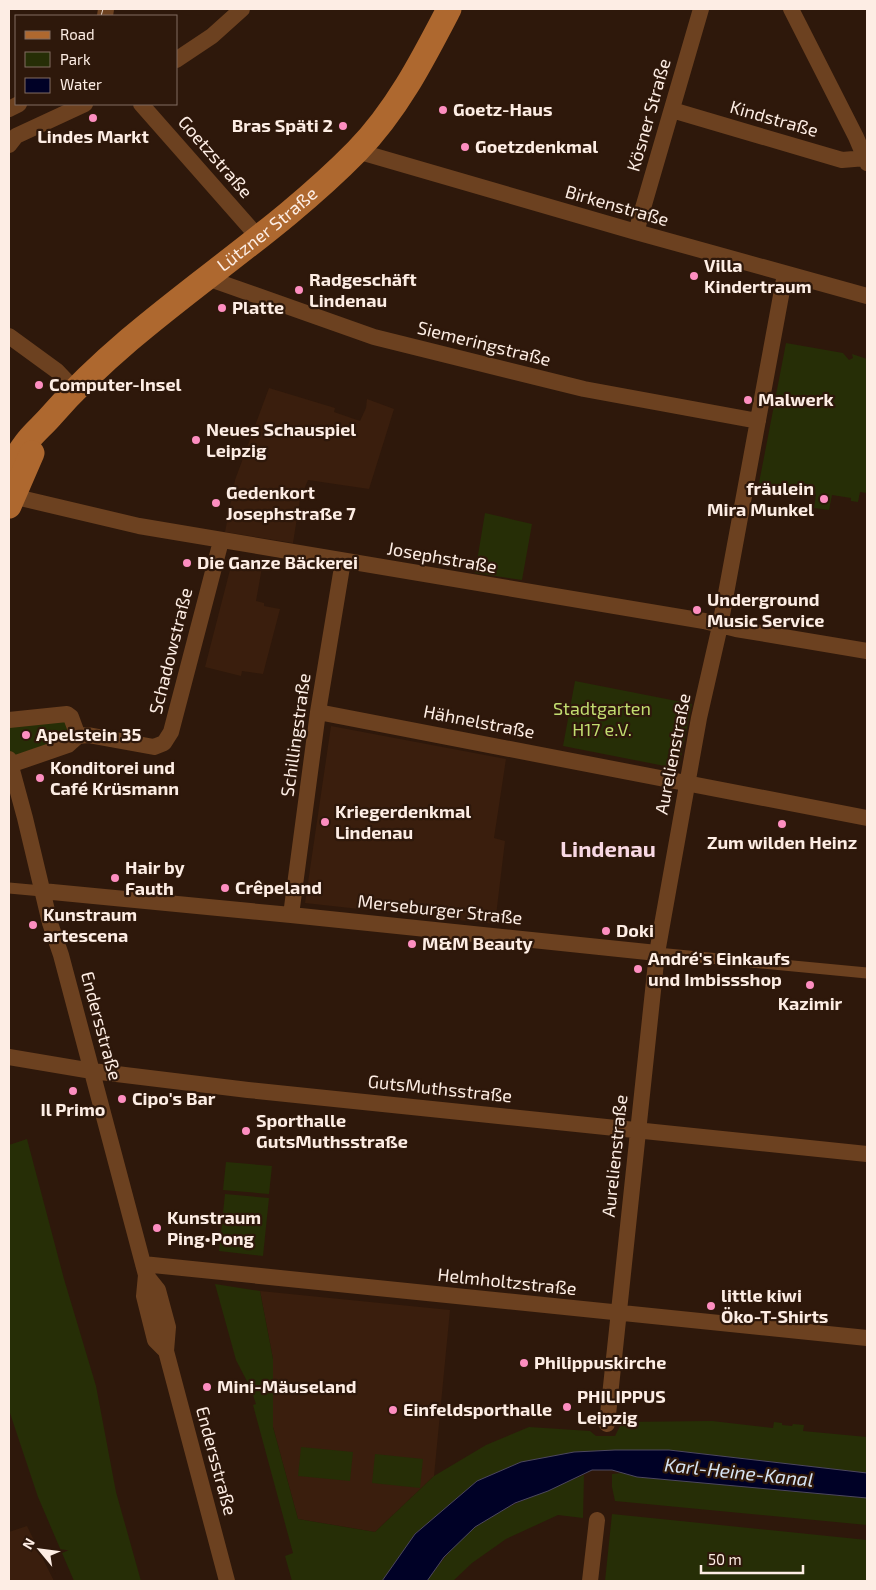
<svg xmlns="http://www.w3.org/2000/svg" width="876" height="1590" viewBox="0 0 876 1590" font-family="'Exo 2',sans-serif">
	<rect width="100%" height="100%" fill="#2e180b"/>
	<path fill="#3a1e0d" d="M 269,388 L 335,408 L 334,412 L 360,421 L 366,408 L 367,399 L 394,409 L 369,489 L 308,480 L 300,499 L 293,543 L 225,532 L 235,480 Z
		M 239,558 L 263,562 L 256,601 L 264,603 L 264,606 L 280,609 L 263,674 L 242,671 L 241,676 L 205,667 L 232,562 Z
		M 331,726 L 506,759 L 494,838 L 505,841 L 495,924 L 305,903 Z
		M 260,1291 L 450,1310 L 434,1476 L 375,1532 L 298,1519 L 273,1427 L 273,1359 Z
		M 27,1526 L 48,1569 L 54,1581 L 9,1581 L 9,1532 Z"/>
	<path fill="#262e06" d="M 786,343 L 843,353 L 849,360 L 853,358 L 852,354 L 867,359 L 867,493 L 860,492 L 858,502 L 851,501 L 851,498 L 832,495 L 829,510 L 814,508 L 816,494 L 759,483 Z
		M 485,513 L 532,524 L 522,580 L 475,573 Z
		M 575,681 L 692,704 L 680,762 L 675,768 L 563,746 Z
		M 63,713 L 78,736 L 9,759 L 9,720 Z
		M 27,1139 L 64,1279 L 96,1386 L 116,1492 L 141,1581 L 74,1581 L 38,1497 L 9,1410 L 9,1145 Z
		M 226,1162 L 272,1166 L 269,1194 L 223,1190 Z
		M 225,1194 L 269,1198 L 263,1256 L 219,1251 Z
		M 215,1284 L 260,1291 L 273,1359 L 273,1427 L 298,1519 L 375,1532 L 434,1476 L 486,1445 L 529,1427 L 590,1431 L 596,1436 L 615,1436 L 622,1422 L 712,1421 L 773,1428 L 774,1422 L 782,1423 L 782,1425 L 792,1426 L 793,1424 L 804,1425 L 803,1431 L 867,1437 L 867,1473 L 669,1450 L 615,1450 L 574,1452 L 521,1462 L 477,1481 L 415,1534 L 382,1581 L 292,1581 L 285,1556 L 293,1553 L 253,1405 L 256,1404 L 251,1389 L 236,1360 Z
		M 301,1447 L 353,1452 L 350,1481 L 298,1476 Z
		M 375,1454 L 423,1459 L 420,1488 L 372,1483 Z
		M 622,1473 L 637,1477 L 867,1498 L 867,1525 L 615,1501 L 612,1487 L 612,1474 Z
		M 584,1475 L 583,1518 L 558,1515 L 506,1539 L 472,1563 L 453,1581 L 427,1581 C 441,1562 456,1541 476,1527 C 508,1503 547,1491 584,1475 Z
		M 612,1514 L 867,1540 L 867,1581 L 605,1581 Z"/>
	<path fill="#000126" stroke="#4c485f" d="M 615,1450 L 669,1450 L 867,1473 L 867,1498 L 637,1477 L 612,1470 L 592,1470 L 548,1491 L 515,1503 L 475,1527 L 444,1557 L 427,1581 L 382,1581 L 415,1534 L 477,1481 L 521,1462 L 574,1452 Z"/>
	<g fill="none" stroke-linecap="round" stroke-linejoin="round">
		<path stroke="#6c4120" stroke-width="11" d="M 9,888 L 42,891
			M 657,953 L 867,973"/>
		<path stroke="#6c4120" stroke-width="16" d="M 791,9 L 856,137 L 867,163
			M 105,16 L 106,9
			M 176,60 L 212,36 L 242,9
			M 141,104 L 259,238
			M 9,109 L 19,104
			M 672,110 L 842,160 L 866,158
			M 9,145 L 16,136 L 85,104
			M 357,151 L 636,232 L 867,296
			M 636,232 L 701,9
			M 207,278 L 374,337 L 584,389 L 758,421
			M 9,336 L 57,371 L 75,390
			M 12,496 L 139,526 L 704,621 L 736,629 L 867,651
			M 318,712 L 867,818
			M 9,720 L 67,714 L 71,717 L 78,736
			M 9,759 L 25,818 L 50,923 L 61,955 L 146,1275 L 144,1296 L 155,1340 L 166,1351
			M 10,765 L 68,745 L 78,736 L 88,735 L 154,747 L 164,743 L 171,732 L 221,541
			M 42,891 L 291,915 L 657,953
			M 291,915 L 318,712 L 343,561
			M 9,1057 L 92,1071 L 248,1090 L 867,1154
			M 143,1264 L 867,1338
			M 146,1275 L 158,1290 L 168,1327 L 166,1351 L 227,1581
			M 607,1424 L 657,953 L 699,718 L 720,626 L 785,274
			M 590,1581 L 597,1520"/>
		<g stroke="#ae682f" stroke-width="25">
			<path id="s1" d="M 9,469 C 15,459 22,447 30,438 C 37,430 44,424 51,416 C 140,314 262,248 357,151 C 397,110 423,59 449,9"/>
			<path d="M 9,506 L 32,453"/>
		</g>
		<path stroke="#e7d6cc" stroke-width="1" d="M 101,16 L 103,9"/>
	</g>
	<g fill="#fd8ec0" stroke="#2e180b" stroke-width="2">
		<circle cx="443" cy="110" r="5"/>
		<circle cx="93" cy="118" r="5"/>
		<circle cx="343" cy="126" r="5"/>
		<circle cx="465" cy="147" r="5"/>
		<circle cx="694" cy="276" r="5"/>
		<circle cx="299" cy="290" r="5"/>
		<circle cx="222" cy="308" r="5"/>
		<circle cx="39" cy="385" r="5"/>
		<circle cx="748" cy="400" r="5"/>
		<circle cx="196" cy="440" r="5"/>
		<circle cx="824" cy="499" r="5"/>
		<circle cx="216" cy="503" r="5"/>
		<circle cx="187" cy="563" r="5"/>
		<circle cx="697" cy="610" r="5"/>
		<circle cx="26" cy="735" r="5"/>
		<circle cx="40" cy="778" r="5"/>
		<circle cx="325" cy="822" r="5"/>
		<circle cx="782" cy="824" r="5"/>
		<circle cx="115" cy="878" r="5"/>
		<circle cx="225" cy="888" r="5"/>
		<circle cx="33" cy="925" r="5"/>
		<circle cx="606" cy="931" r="5"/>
		<circle cx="412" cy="944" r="5"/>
		<circle cx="638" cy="969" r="5"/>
		<circle cx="810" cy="985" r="5"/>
		<circle cx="73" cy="1091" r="5"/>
		<circle cx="122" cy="1099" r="5"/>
		<circle cx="246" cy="1131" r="5"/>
		<circle cx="157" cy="1228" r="5"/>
		<circle cx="711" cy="1306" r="5"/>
		<circle cx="524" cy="1363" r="5"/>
		<circle cx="207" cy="1387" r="5"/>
		<circle cx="567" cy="1407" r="5"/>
		<circle cx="393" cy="1410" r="5"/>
	</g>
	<g text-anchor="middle" stroke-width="4.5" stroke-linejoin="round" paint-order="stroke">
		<g font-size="18" font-weight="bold" fill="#fdede4" stroke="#2e180b" text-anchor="start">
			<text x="453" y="116">Goetz-Haus</text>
			<text x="333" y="132" text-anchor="end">Bras Späti 2</text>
			<text x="93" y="143" text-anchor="middle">Lindes Markt</text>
			<text x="475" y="153">Goetzdenkmal</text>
			<text x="704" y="272">Villa<tspan x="704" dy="21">Kindertraum</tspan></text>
			<text x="309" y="286">Radgeschäft<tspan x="309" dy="21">Lindenau</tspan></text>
			<text x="232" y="314">Platte</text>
			<text x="49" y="391">Computer-Insel</text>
			<text x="758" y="406">Malwerk</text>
			<text x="206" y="436">Neues Schauspiel<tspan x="206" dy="21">Leipzig</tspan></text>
			<text x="814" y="495" text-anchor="end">fräulein<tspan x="814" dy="21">Mira Munkel</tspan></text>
			<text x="226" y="499">Gedenkort<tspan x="226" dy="21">Josephstraße 7</tspan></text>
			<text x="197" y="569">Die Ganze Bäckerei</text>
			<text x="707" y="606">Underground<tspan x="707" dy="21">Music Service</tspan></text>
			<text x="36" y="741">Apelstein 35</text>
			<text x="50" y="774">Konditorei und<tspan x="50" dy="21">Café Krüsmann</tspan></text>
			<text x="335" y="818">Kriegerdenkmal<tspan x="335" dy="21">Lindenau</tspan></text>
			<text x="782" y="849" text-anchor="middle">Zum wilden Heinz</text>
			<text x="125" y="874">Hair by<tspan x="125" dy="21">Fauth</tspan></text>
			<text x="235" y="894">Crêpeland</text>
			<text x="43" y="921">Kunstraum<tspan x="43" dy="21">artescena</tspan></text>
			<text x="616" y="937">Doki</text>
			<text x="422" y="950">M&amp;M Beauty</text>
			<text x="648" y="965">André's Einkaufs<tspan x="648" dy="21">und Imbissshop</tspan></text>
			<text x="810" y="1010" text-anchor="middle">Kazimir</text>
			<text x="132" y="1105">Cipo's Bar</text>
			<text x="73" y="1116" text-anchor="middle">Il Primo</text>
			<text x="256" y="1127">Sporthalle<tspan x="256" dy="21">GutsMuthsstraße</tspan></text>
			<text x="167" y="1224">Kunstraum<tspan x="167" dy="21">Ping•Pong</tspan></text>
			<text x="721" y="1302">little kiwi<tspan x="721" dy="21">Öko-T-Shirts</tspan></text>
			<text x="534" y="1369">Philippuskirche</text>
			<text x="217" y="1393">Mini-Mäuseland</text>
			<text x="577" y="1403">PHILIPPUS<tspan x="577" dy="21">Leipzig</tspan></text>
			<text x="403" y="1416">Einfeldsporthalle</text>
		</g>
		<g font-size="18" fill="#fdede4" stroke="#2e180b">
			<text transform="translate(649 115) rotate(-74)" y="6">Kösner Straße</text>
			<text transform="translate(774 119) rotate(16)" y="6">Kindstraße</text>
			<text transform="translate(215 157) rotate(49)" y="6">Goetzstraße</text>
			<text transform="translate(617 206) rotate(16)" y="6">Birkenstraße</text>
			<text dy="6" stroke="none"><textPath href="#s1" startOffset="354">Lützner Straße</textPath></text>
			<text transform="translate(484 344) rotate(14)" y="6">Siemeringstraße</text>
			<text transform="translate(442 558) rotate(10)" y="6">Josephstraße</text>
			<text transform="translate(171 651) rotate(-76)" y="6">Schadowstraße</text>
			<text transform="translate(479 722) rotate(11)" y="6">Hähnelstraße</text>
			<text transform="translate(296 735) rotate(-82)" y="6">Schillingstraße</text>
			<text transform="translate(673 754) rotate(-79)" y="6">Aurelienstraße</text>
			<text transform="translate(440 910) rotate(6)" y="6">Merseburger Straße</text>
			<text transform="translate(101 1026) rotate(75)" y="6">Endersstraße</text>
			<text transform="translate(440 1089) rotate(6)" y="6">GutsMuthsstraße</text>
			<text transform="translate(615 1156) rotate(-84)" y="6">Aurelienstraße</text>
			<text transform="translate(507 1282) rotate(6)" y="6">Helmholtzstraße</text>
			<text transform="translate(216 1461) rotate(75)" y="6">Endersstraße</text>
		</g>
		<g font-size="18" fill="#c2dd70" stroke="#2e180b">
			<text x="602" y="715">Stadtgarten<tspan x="602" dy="21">H17 e.V.</tspan></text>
		</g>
		<g font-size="19" font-style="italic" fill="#d7e5f6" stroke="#2e180b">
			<text transform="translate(739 1472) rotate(6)" y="7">Karl-Heine-Kanal</text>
		</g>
		<g font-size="22" font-weight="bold" fill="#f8d8e4" stroke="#2e180b">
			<text x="608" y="857">Lindenau</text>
		</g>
	</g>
	<rect width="876" height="1590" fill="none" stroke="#fdede4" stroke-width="20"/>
	<rect x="15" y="15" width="162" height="90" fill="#2e180b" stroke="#816d62"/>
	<rect x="25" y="31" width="25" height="8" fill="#ae682f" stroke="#816d62"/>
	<text x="60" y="40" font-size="15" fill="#fdede4">Road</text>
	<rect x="25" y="52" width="25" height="15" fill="#262e06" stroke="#816d62"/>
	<text x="60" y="65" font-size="15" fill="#fdede4">Park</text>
	<rect x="25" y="78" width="25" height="15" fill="#000126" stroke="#816d62"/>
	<text x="60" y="90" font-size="15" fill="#fdede4">Water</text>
	<g transform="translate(40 1550) rotate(299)" stroke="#2e180b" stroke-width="4" paint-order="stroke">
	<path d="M0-4L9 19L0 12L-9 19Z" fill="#fdede4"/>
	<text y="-8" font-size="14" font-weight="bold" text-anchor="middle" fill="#fdede4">N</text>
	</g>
	<path d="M701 1565v8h102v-8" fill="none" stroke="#fdede4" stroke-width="2.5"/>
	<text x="708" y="1565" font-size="15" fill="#fdede4" stroke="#2e180b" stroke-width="4" paint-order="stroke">50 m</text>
</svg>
